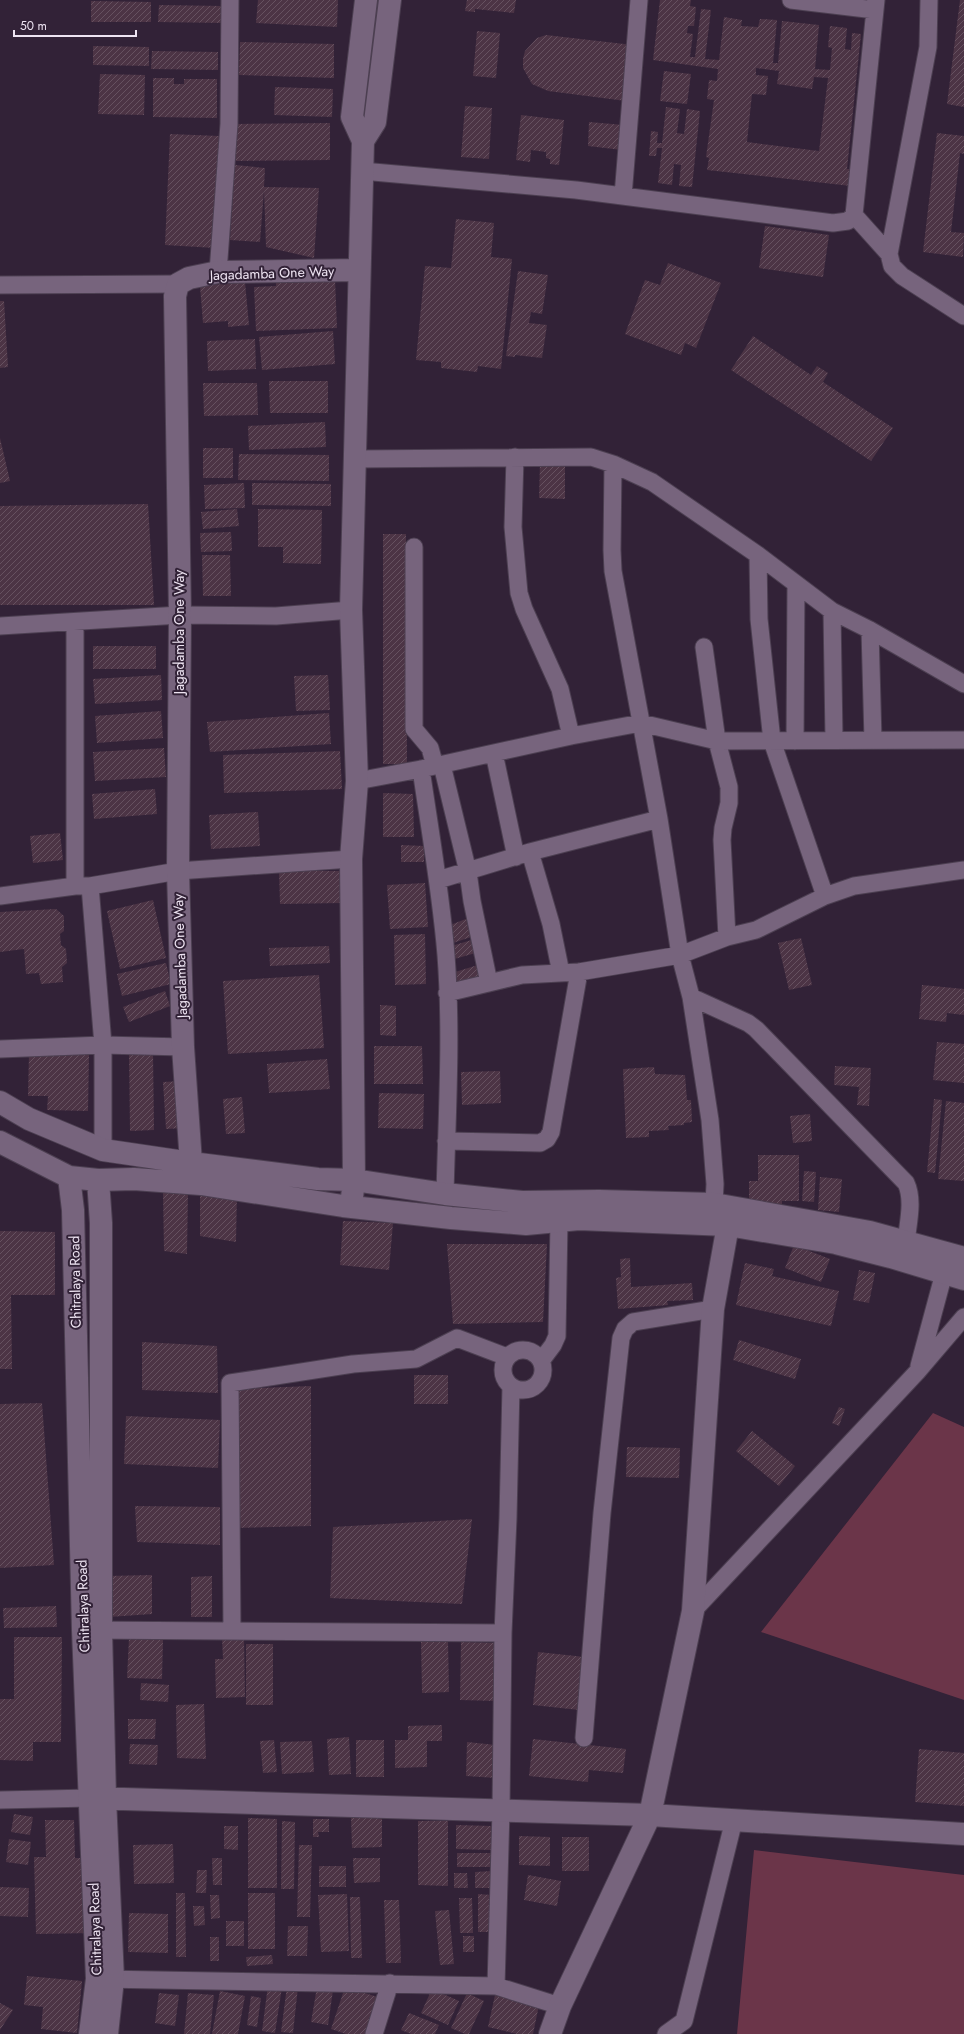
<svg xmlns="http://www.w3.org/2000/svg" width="964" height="2034" viewBox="0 0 964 2034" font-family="Jost,sans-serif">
	<defs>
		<pattern id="building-hatch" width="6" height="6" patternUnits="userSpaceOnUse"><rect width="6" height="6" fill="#4c3445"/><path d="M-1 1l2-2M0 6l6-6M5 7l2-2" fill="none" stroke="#665160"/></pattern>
	</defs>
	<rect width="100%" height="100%" fill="#322237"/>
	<path fill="#6b3549" d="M 933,1413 L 964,1427 L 964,1700 L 761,1632 Z
		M 754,1850 L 964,1875 L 964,2034 L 737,2034 Z"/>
	<path fill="url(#building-hatch)" fill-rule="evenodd" d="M 258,0 L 338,0 L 337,27 L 256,23 Z
		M 467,0 L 516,0 L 514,13 L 475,9 L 475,12 L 465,11 Z
		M 660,0 L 691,0 L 690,6 L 696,7 L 694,26 L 688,26 L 687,33 L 693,34 L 690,57 L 695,57 L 701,9 L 711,10 L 705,59 L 719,60 L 724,17 L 742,20 L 741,26 L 758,27 L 760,19 L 777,20 L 773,63 L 778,63 L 782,21 L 819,25 L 815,69 L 830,70 L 832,48 L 828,47 L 830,26 L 847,28 L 845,49 L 851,50 L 852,33 L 861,34 L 847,169 L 852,169 L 851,186 L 707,170 L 709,158 L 706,157 L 714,100 L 707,99 L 709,80 L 717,81 L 718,69 L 653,60 ZM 756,68 L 779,71 L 777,84 L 812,89 L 814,77 L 828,78 L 819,151 L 747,142 L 752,94 L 766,95 L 768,76 L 756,75 Z
		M 960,0 L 964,0 L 964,107 L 947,104 Z
		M 91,1 L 151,2 L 151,22 L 91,22 Z
		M 159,5 L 223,6 L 223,23 L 158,22 Z
		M 477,31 L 500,33 L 496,78 L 473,76 Z
		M 546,35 L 633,45 L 626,101 L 548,91 L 532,84 L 523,68 L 523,59 L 525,51 L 537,38 Z
		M 240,42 L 334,44 L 334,78 L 239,75 Z
		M 93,46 L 149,47 L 149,66 L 93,65 Z
		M 152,51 L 218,52 L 218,70 L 151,69 Z
		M 664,71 L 691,74 L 687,104 L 660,101 Z
		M 100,74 L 145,75 L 144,115 L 98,114 Z
		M 153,78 L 174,78 L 174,84 L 184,84 L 184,79 L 217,79 L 217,118 L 153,117 Z
		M 275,87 L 333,89 L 332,117 L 274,115 Z
		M 465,106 L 492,108 L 489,159 L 461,157 Z
		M 666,107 L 680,109 L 677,133 L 684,134 L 687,109 L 700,111 L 692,187 L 679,186 L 681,165 L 674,164 L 672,185 L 658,183 L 662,148 L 657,148 L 656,156 L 649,156 L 651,131 L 658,132 L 657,143 L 662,143 Z
		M 521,115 L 564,120 L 559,165 L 550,164 L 550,159 L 546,158 L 546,152 L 531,150 L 530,162 L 516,160 Z
		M 589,122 L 624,125 L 622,150 L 588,146 Z
		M 330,123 L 330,160 L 236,161 L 235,124 Z
		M 937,133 L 964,136 L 964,154 L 960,153 L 951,232 L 964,233 L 963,257 L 923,252 Z
		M 170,134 L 219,136 L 215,248 L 165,245 Z
		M 235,165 L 265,168 L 264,187 L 319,188 L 314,258 L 266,247 L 264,190 L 260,242 L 230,240 Z
		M 456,219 L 494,223 L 491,257 L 512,259 L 501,369 L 478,366 L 477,372 L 441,368 L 441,362 L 416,360 L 425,266 L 451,268 Z
		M 765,226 L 829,235 L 823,277 L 759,268 Z
		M 668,263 L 721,283 L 696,348 L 685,343 L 681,355 L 625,334 L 645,280 L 660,285 Z
		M 518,271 L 548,275 L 542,314 L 531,312 L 529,323 L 547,325 L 542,358 L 515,355 L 515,357 L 506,356 Z
		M 335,279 L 337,328 L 256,331 L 254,287 L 276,286 L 276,282 Z
		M 245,282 L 249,325 L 228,327 L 228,321 L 203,323 L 200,286 Z
		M 0,301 L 4,301 L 8,367 L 0,368 Z
		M 333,331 L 335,364 L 262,370 L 259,337 Z
		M 753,336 L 811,375 L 817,366 L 828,373 L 823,382 L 893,428 L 871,461 L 731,370 Z
		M 255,339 L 256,369 L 208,371 L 207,341 Z
		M 269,381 L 328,381 L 328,413 L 270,413 Z
		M 203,383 L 257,383 L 258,415 L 204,416 Z
		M 325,422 L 326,447 L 249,450 L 248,426 Z
		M 0,438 L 10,481 L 0,483 Z
		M 203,448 L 233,448 L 233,478 L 203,478 Z
		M 239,454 L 329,455 L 329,481 L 238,480 Z
		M 540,463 L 565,464 L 565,499 L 539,498 Z
		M 244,483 L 245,508 L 205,509 L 204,485 Z
		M 252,483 L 331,484 L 331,506 L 252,505 Z
		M 148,504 L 154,605 L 0,605 L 0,506 Z
		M 237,509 L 239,526 L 203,529 L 201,512 Z
		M 258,509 L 322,510 L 321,564 L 283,563 L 283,547 L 258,547 Z
		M 231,532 L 232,551 L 201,552 L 200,533 Z
		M 383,534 L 406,534 L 407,764 L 383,764 Z
		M 202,555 L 230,555 L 231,596 L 203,596 Z
		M 93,646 L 156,646 L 156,669 L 93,669 Z
		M 161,675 L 162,700 L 95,704 L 93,679 Z
		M 328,675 L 330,710 L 296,711 L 294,676 Z
		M 161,711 L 163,738 L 97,743 L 95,716 Z
		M 329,713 L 331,744 L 210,752 L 207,722 Z
		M 164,748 L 166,777 L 95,781 L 93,752 Z
		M 340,751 L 342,789 L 224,793 L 223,755 Z
		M 155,789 L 157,814 L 94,819 L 92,794 Z
		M 383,793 L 413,794 L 414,837 L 383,837 Z
		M 258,812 L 260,846 L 211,849 L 209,815 Z
		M 60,833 L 63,860 L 33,863 L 30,836 Z
		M 401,845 L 424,846 L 424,862 L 401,862 Z
		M 279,871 L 341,871 L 342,903 L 280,904 Z
		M 425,883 L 428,927 L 390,929 L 387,885 Z
		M 153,900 L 166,958 L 120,969 L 107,911 Z
		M 56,909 L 64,916 L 64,931 L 60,934 L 61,945 L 66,949 L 67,963 L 62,967 L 63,982 L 41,984 L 39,973 L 26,974 L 24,949 L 0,952 L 0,912 Z
		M 471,917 L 477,935 L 450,944 L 445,927 Z
		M 425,934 L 426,984 L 395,985 L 394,935 Z
		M 801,938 L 812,985 L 789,990 L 778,943 Z
		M 475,939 L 479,952 L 451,960 L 448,947 Z
		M 329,946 L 330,963 L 270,966 L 269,948 Z
		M 166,963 L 171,984 L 122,996 L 117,974 Z
		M 481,964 L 486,979 L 457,988 L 452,973 Z
		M 319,975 L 324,1048 L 228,1054 L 223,981 Z
		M 922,985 L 964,989 L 964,1015 L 947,1013 L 946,1022 L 919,1019 Z
		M 165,991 L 170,1006 L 129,1022 L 123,1007 Z
		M 380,1005 L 396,1006 L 396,1036 L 380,1035 Z
		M 937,1042 L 964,1044 L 964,1083 L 933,1080 Z
		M 374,1046 L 422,1046 L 423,1084 L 374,1084 Z
		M 153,1052 L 154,1130 L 130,1131 L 129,1053 Z
		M 29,1053 L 89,1054 L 88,1111 L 47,1110 L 48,1096 L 28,1096 Z
		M 327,1059 L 330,1089 L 269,1093 L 267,1064 Z
		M 835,1066 L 871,1068 L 869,1106 L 857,1105 L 859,1087 L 834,1085 Z
		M 654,1067 L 655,1074 L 685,1075 L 687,1100 L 691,1100 L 692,1122 L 684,1123 L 684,1125 L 668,1126 L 669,1130 L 649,1131 L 649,1137 L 626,1138 L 623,1069 Z
		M 500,1071 L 501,1103 L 462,1105 L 461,1072 Z
		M 182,1081 L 184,1128 L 166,1129 L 163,1082 Z
		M 379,1093 L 424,1094 L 423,1129 L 378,1128 Z
		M 242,1097 L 245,1133 L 226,1134 L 223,1099 Z
		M 934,1099 L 942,1100 L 935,1173 L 927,1172 Z
		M 946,1101 L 964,1103 L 964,1181 L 938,1179 Z
		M 810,1114 L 812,1141 L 793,1143 L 790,1116 Z
		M 758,1155 L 799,1155 L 799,1201 L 782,1201 L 782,1206 L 759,1205 L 759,1200 L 749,1200 L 749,1181 L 758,1181 Z
		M 804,1171 L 816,1172 L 814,1202 L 802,1201 Z
		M 820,1177 L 842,1179 L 839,1212 L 818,1210 Z
		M 200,1189 L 237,1192 L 236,1242 L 200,1236 Z
		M 188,1190 L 187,1254 L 164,1251 L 163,1191 Z
		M 343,1221 L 393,1223 L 389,1270 L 340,1265 Z
		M 0,1231 L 55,1232 L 55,1295 L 11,1295 L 12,1369 L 0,1369 Z
		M 447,1244 L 547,1244 L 543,1322 L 453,1324 Z
		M 794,1245 L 830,1259 L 821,1282 L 785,1268 Z
		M 630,1258 L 631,1287 L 692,1283 L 693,1300 L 667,1301 L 668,1305 L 618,1309 L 616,1278 L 621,1277 L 620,1259 Z
		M 745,1263 L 774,1269 L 772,1276 L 839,1291 L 831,1326 L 736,1305 Z
		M 859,1270 L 875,1273 L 869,1303 L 853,1300 Z
		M 739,1340 L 801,1359 L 795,1379 L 733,1360 Z
		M 142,1342 L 217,1346 L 218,1393 L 142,1390 Z
		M 414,1375 L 448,1375 L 448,1404 L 414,1404 Z
		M 311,1386 L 311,1526 L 234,1528 L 236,1389 Z
		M 42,1403 L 54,1565 L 0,1568 L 0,1404 Z
		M 839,1407 L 845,1409 L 839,1426 L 832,1423 Z
		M 126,1416 L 220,1420 L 218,1468 L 124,1464 Z
		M 752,1431 L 795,1466 L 779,1486 L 736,1451 Z
		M 627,1447 L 680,1448 L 679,1478 L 626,1477 Z
		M 135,1506 L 220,1507 L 220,1545 L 137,1542 Z
		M 472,1519 L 462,1604 L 330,1598 L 333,1527 Z
		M 152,1575 L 152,1614 L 109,1617 L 107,1576 Z
		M 212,1576 L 212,1617 L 191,1617 L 191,1577 Z
		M 56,1606 L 57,1627 L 4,1628 L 3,1608 Z
		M 14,1637 L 62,1637 L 61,1742 L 33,1742 L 33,1761 L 0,1760 L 0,1699 L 14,1699 Z
		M 244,1637 L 245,1697 L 216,1698 L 215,1659 L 223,1659 L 222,1638 Z
		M 129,1638 L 163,1640 L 162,1679 L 127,1678 Z
		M 421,1641 L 448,1641 L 449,1692 L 422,1693 Z
		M 461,1642 L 497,1643 L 496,1701 L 460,1700 Z
		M 246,1644 L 273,1644 L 273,1705 L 246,1705 Z
		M 538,1652 L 585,1657 L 579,1710 L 533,1705 Z
		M 141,1683 L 169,1685 L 168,1702 L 140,1700 Z
		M 204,1704 L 206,1759 L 177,1758 L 176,1705 Z
		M 128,1719 L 156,1719 L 155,1739 L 128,1739 Z
		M 442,1725 L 442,1741 L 427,1741 L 427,1767 L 395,1768 L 395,1740 L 408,1740 L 408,1726 Z
		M 349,1737 L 351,1774 L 329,1775 L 327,1739 Z
		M 533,1739 L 626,1749 L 623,1773 L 589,1770 L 588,1782 L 529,1776 Z
		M 274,1740 L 277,1772 L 263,1773 L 260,1741 Z
		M 356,1740 L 384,1740 L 384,1777 L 356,1777 Z
		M 312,1741 L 314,1772 L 282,1774 L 280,1742 Z
		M 467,1742 L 496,1745 L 496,1778 L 466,1776 Z
		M 130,1744 L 158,1745 L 157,1765 L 129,1764 Z
		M 919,1749 L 964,1753 L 964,1806 L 915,1802 Z
		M 14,1814 L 33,1817 L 30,1835 L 11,1832 Z
		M 382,1816 L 382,1847 L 352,1848 L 351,1817 Z
		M 248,1818 L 277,1819 L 277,1888 L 248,1888 Z
		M 313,1819 L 329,1819 L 329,1832 L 318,1832 L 319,1837 L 313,1837 Z
		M 45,1820 L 74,1820 L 75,1858 L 91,1858 L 93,1933 L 36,1934 L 34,1857 L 46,1857 Z
		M 282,1821 L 295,1822 L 294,1889 L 281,1889 Z
		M 418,1821 L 448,1821 L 448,1886 L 418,1885 Z
		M 456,1825 L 492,1826 L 491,1850 L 456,1849 Z
		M 224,1826 L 238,1826 L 238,1850 L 224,1849 Z
		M 519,1836 L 550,1837 L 550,1866 L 519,1865 Z
		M 562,1837 L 589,1837 L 589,1871 L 562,1871 Z
		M 9,1839 L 31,1842 L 28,1865 L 6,1862 Z
		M 173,1844 L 174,1883 L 134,1884 L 133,1845 Z
		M 299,1845 L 312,1845 L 310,1917 L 297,1917 Z
		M 457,1853 L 493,1853 L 493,1867 L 457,1867 Z
		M 212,1858 L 222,1858 L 222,1885 L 213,1885 Z
		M 353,1858 L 380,1858 L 380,1882 L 354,1883 Z
		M 319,1866 L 346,1866 L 346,1887 L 319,1887 Z
		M 197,1870 L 207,1870 L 206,1893 L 196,1893 Z
		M 492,1871 L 493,1888 L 475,1888 L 475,1872 Z
		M 454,1873 L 467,1873 L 468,1888 L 454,1888 Z
		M 528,1875 L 561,1881 L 557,1906 L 524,1900 Z
		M 0,1887 L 29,1888 L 28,1917 L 0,1916 Z
		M 176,1893 L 185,1893 L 186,1957 L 176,1957 Z
		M 248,1893 L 275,1893 L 275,1949 L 248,1949 Z
		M 347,1894 L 349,1951 L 321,1952 L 318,1895 Z
		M 478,1894 L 492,1895 L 492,1932 L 478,1932 Z
		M 210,1895 L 219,1895 L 220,1918 L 211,1919 Z
		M 350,1897 L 360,1897 L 362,1958 L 351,1958 Z
		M 459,1898 L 472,1898 L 473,1933 L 460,1933 Z
		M 384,1900 L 399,1900 L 401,1963 L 386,1963 Z
		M 193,1906 L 204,1906 L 205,1925 L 194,1926 Z
		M 449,1910 L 454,1964 L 440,1965 L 435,1911 Z
		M 129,1913 L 168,1914 L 168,1953 L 128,1952 Z
		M 226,1921 L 244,1921 L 244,1946 L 226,1946 Z
		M 288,1926 L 308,1926 L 307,1956 L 287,1956 Z
		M 463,1936 L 474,1936 L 474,1952 L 463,1952 Z
		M 210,1937 L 219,1937 L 219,1961 L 210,1961 Z
		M 272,1955 L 273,1964 L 247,1966 L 246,1957 Z
		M 27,1976 L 82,1981 L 77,2033 L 41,2029 L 43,2007 L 24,2005 Z
		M 268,1985 L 282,1987 L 275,2033 L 262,2031 Z
		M 287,1986 L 298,1987 L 293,2033 L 281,2032 Z
		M 317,1987 L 333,1990 L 328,2025 L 311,2022 Z
		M 345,1987 L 381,1998 L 369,2034 L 346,2034 L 331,2029 Z
		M 432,1989 L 459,2001 L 448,2025 L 421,2013 Z
		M 220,1991 L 245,1996 L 238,2034 L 212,2034 Z
		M 159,1993 L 179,1995 L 175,2026 L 155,2023 Z
		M 188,1993 L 214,1995 L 210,2034 L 184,2034 Z
		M 467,1993 L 484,2001 L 469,2034 L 465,2034 L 451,2028 Z
		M 495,1995 L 539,2005 L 533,2034 L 517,2034 L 488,2027 Z
		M 251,1996 L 261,1998 L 257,2027 L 247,2025 Z
		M 0,2003 L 13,2010 L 0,2030 Z
		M 409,2013 L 439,2025 L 435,2034 L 411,2034 L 401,2030 Z"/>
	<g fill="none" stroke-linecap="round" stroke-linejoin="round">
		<defs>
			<path id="street" d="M 791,0 L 875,10
				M 929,0 L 928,47 L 889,254 L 892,266 L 902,276 L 964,316
				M 362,171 L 576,190 L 833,223 L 848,221 L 854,215 L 876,0
				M 623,196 L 639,0
				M 854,215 L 889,254
				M 218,272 L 229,124 L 230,0
				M 0,285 L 178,284
				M 515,457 L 513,527 L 519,593 L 524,609 L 560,689 L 571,736
				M 355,459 L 591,457 L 613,464 L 652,482 L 758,555 L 832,611 L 870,630 L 964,684
				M 613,464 L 612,550 L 613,571 L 659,819 L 680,955 L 691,997 L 710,1120 L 715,1184 L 714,1204
				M 414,547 L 414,729 L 430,748 L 435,766
				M 758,555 L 759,619 L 772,741 L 825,896
				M 832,611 L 834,739
				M 75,622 L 75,886
				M 0,626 L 180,615 L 276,616 L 351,610
				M 870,630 L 873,740
				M 704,647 L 717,741 L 729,787 L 729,803 L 723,828 L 722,840 L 727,937
				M 795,741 L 796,584
				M 494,753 L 516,857
				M 442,765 L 468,872 L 472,901 L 489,983
				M 421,769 C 430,831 441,893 446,955 C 452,1034 447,1114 445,1194
				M 357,781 L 421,769 L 571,736 L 641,723 L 717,741 L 964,740
				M 530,852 L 551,924 L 561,973
				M 438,880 L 530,852 L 659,819
				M 90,886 L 103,1045 L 103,1150
				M 0,896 L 75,886 L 90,886 L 178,871 L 351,859
				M 447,993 L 522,975 L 579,972 L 680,955 L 727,937 L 756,930 L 825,896 L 854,886 L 964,870
				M 691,997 L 748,1023 L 756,1029 L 906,1183 C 914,1200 908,1223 906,1242
				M 0,1049 L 103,1045 L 183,1047
				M 446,1141 L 540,1143 L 547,1139 L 551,1132 L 579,972
				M503 1370a20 20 0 1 1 40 0a20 20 0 1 1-40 0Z
				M 541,1361 L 553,1345 L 557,1336 L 559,1221
				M 919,1366 L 947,1262
				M 693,1611 L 917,1372 L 964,1317
				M 89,1630 L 503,1633
				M 232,1630 L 230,1383 L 353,1364 L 416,1359 L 457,1338 L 507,1357
				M 584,1738 L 602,1513 L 621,1338 L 625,1329 L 633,1322 L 713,1309
				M 0,1800 L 90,1798
				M 102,1979 L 496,1986 L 560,2006
				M 496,1986 L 501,1810 L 503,1633 L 508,1518 L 511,1386
				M 374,2034 L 390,1983
				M 666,2034 L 684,2021 L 734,1820"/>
			<path id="secondary" d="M 363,141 L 375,122 L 390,0
				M 0,1102 L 29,1119 L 103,1150 L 191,1163 L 318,1179 L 354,1180 L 445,1194 L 522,1202 L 599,1201 L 714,1204 L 870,1232 L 964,1258
				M 0,1142 L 69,1177 L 98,1180 L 134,1179 L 201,1184 L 343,1206 L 451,1218 L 526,1224 L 579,1219 L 728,1225 L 836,1243 L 891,1257 L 964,1279
				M 191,1163 L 183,1047 L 178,871 L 180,615 L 175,296 L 178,284 L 189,278 L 218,272 L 359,270
				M 69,1177 L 73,1210 L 83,1630 L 97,1979 L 90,2034
				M 98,1180 L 101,1223 L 101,1630 L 105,1798 L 113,1979 L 107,2034
				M 351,1206 L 354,1180 L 351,859 L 357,781 L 351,610 L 363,141 L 352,117 L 366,0
				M 90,1798 L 650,1815 L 964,1834
				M 550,2034 L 560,2006 L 650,1815 L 693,1611 L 713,1309 L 728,1225"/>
		</defs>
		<use href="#street" stroke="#4c3f51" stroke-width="19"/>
		<use href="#secondary" stroke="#4c3f51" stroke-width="24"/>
		<use href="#street" stroke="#77647d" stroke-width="17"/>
		<use href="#secondary" stroke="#77647d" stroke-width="22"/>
	</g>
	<g text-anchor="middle" stroke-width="4" stroke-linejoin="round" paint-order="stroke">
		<g font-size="14" fill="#eee4f2" stroke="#322237">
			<text transform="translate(272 273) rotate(-2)" y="5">Jagadamba One Way</text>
			<text transform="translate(179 632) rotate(-90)" y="5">Jagadamba One Way</text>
			<text transform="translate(180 956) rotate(-92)" y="5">Jagadamba One Way</text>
			<text transform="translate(75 1282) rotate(-91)" y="5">Chitralaya Road</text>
			<text transform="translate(83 1606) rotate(-92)" y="5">Chitralaya Road</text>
			<text transform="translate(95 1929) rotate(-92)" y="5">Chitralaya Road</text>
		</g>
	</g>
	<path d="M14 30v6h122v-6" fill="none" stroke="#eee4f2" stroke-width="2"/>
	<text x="20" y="30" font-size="12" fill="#eee4f2" stroke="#322237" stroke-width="3" paint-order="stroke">50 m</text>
</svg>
